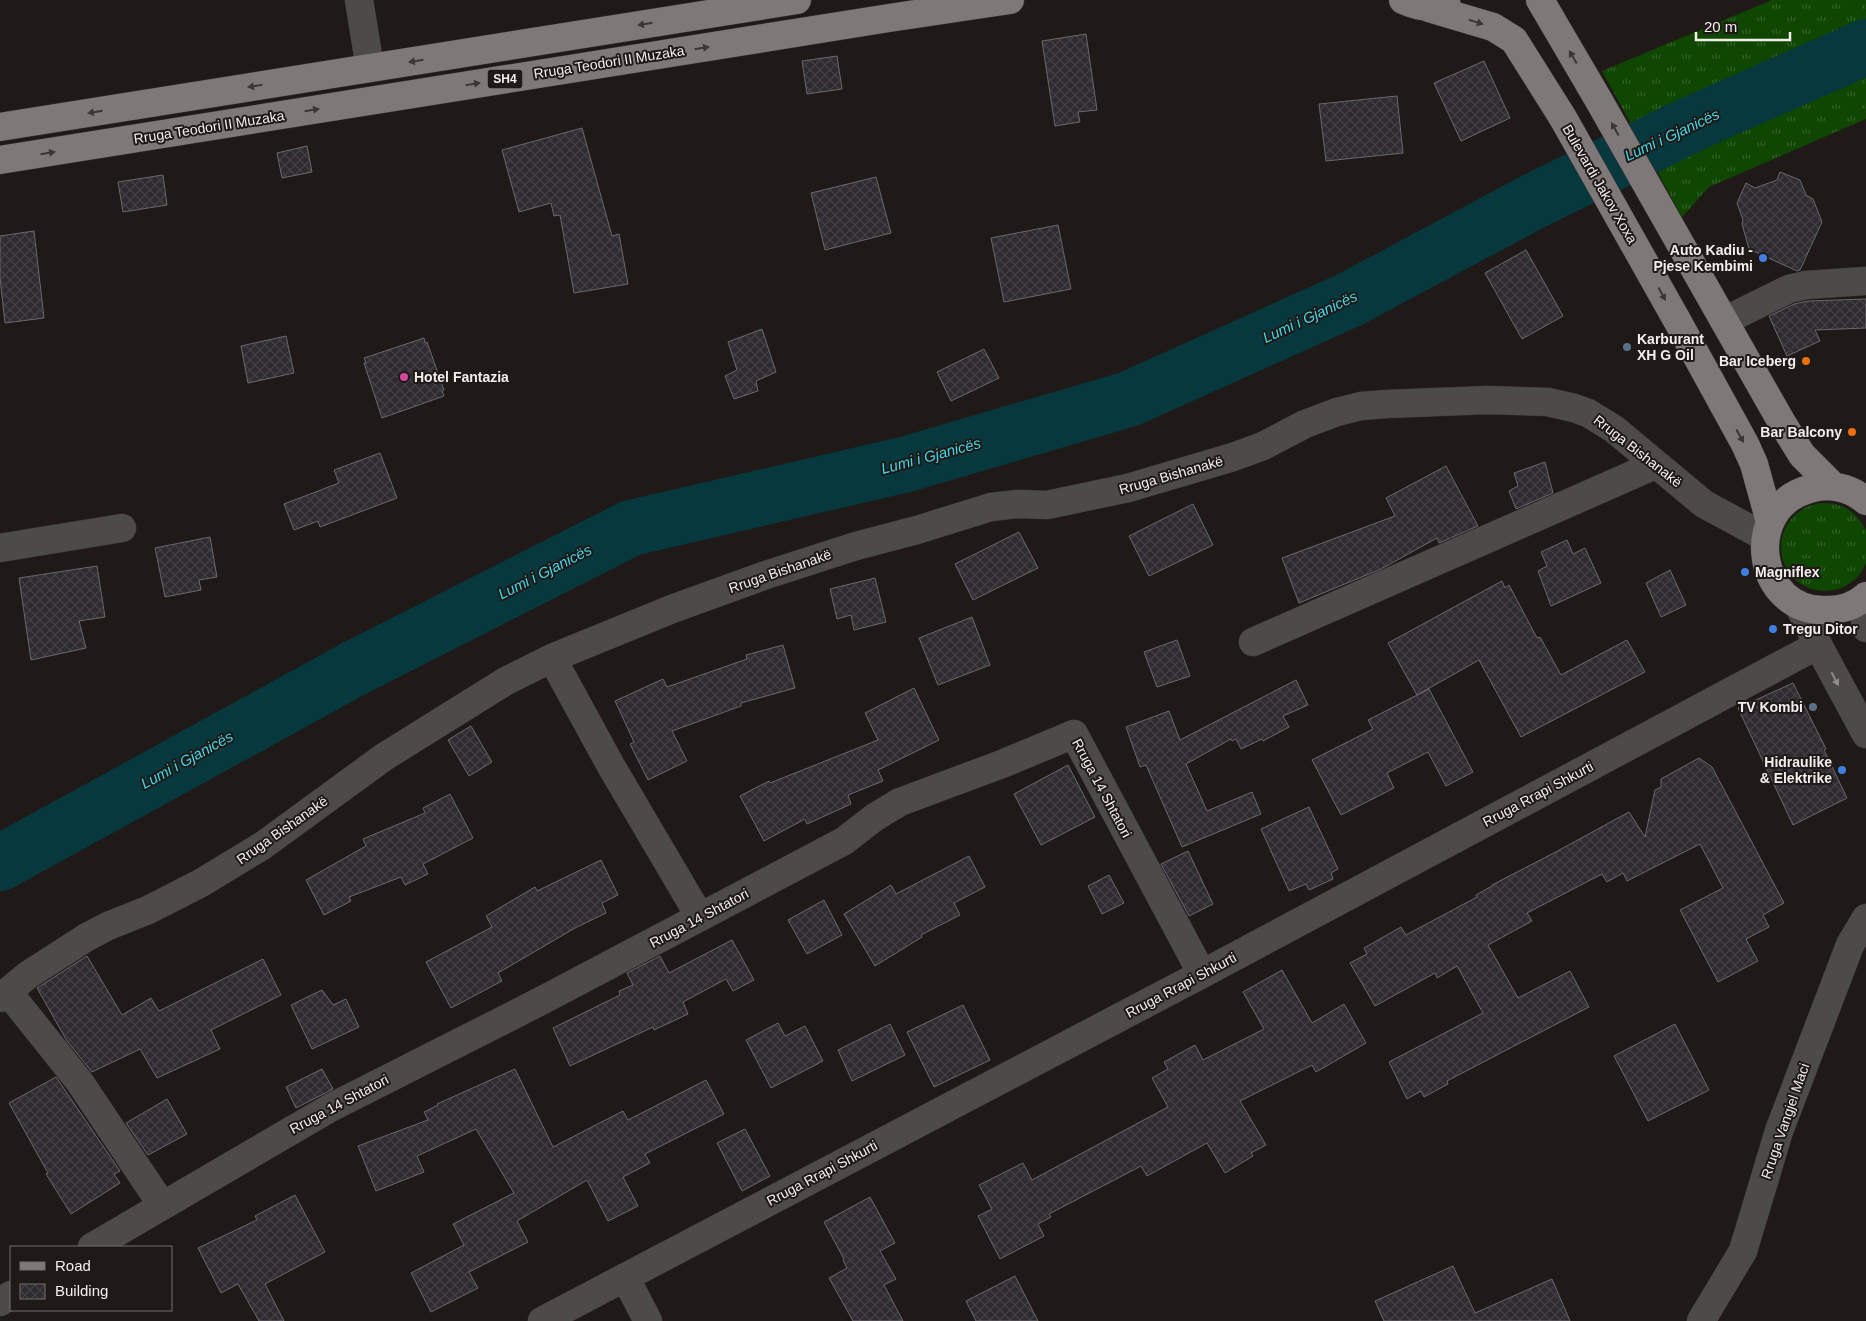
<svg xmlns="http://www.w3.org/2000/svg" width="1866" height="1321" viewBox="0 0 1866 1321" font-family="Helvetica,sans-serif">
	<defs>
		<pattern id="grass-tufts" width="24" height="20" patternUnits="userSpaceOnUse" patternTransform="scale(1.25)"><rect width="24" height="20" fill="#0f4602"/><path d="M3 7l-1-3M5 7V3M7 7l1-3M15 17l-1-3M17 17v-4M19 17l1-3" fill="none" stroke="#326127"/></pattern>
		<pattern id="building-cross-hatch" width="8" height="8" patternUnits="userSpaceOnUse" patternTransform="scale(1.25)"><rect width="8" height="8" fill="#2e2b31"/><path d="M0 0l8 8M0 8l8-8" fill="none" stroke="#424045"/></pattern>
	</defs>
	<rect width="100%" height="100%" fill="#1f1a17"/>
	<path fill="url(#grass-tufts)" d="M 1772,0 L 1866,0 L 1866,119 L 1709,187 L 1682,217 L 1602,71 Z
		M1781 547a44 44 0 1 1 88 0a44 44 0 1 1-88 0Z"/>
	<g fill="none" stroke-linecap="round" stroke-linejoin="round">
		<path stroke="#07383e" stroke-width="56" d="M 0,863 L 355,668 L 631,528 L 907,464 L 1129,399 L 1349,300 L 1538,199 L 1694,123 L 1866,47"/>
	</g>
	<path fill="url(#building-cross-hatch)" stroke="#6a676d" d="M 1086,34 L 1097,110 L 1078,112 L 1080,122 L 1055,126 L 1042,41 Z
		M 837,56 L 842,89 L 807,94 L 802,61 Z
		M 1484,61 L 1510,118 L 1461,141 L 1434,83 Z
		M 1397,96 L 1403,153 L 1326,161 L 1319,104 Z
		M 582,128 L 612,236 L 619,234 L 628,284 L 574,293 L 560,215 L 554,216 L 551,203 L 519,212 L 502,150 Z
		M 307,146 L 312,172 L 282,178 L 277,153 Z
		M 1780,172 L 1800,180 L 1806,195 L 1813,199 L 1822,222 L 1800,270 L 1797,271 L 1749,249 L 1742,224 L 1743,220 L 1737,203 L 1746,183 L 1755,188 L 1777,180 Z
		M 163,175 L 167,205 L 123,212 L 118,182 Z
		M 876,177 L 891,233 L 825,250 L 811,193 Z
		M 1058,225 L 1071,289 L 1004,302 L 991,238 Z
		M 34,231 L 44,318 L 5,323 L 0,278 L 0,236 Z
		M 1526,250 L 1563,316 L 1522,339 L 1485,273 Z
		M 1866,299 L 1866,328 L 1815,330 L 1820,341 L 1787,356 L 1769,316 L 1794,304 L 1808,301 Z
		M 762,329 L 776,372 L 756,381 L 758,391 L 734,399 L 725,376 L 737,370 L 728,342 Z
		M 286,336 L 294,373 L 248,383 L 241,346 Z
		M 424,338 L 425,343 L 427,342 L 444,390 L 442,391 L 444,396 L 382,418 L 364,363 L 366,363 L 364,358 Z
		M 984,349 L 999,378 L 951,401 L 937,372 Z
		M 380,453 L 397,498 L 320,527 L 318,521 L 294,530 L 284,504 L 339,483 L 334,470 Z
		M 1545,462 L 1553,493 L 1516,509 L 1509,491 L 1518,486 L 1514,473 Z
		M 1446,466 L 1478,526 L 1439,543 L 1437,538 L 1381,569 L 1299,603 L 1282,558 L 1395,516 L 1386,498 Z
		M 1193,504 L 1213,545 L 1149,576 L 1129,536 Z
		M 1019,532 L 1038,568 L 973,600 L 955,564 Z
		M 210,537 L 217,577 L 199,580 L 201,590 L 165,597 L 155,548 Z
		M 1567,540 L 1573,554 L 1585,548 L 1601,583 L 1551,606 L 1538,571 L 1547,566 L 1541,552 Z
		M 97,566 L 105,617 L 79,621 L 86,648 L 31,660 L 19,578 Z
		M 1670,570 L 1686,605 L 1661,617 L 1646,583 Z
		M 875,578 L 886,622 L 854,630 L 851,615 L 837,619 L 830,589 Z
		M 1502,581 L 1505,588 L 1509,585 L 1537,638 L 1540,637 L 1561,675 L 1627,640 L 1645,672 L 1521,737 L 1479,660 L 1417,695 L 1388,643 Z
		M 972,617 L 990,665 L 938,685 L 919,638 Z
		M 1177,640 L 1190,676 L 1157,687 L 1144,652 Z
		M 783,645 L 795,688 L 741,703 L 741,706 L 672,731 L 687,761 L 648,780 L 630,744 L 634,742 L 615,701 L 663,679 L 667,687 L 747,659 L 746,655 Z
		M 1296,680 L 1308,705 L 1283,716 L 1289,727 L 1263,741 L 1262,739 L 1241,749 L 1236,739 L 1232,741 L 1231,739 L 1186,764 L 1207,811 L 1252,792 L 1261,814 L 1182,847 L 1146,765 L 1140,767 L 1126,727 L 1169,711 L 1180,740 Z
		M 1793,683 L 1826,749 L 1824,750 L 1847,798 L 1793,825 L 1738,708 Z
		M 914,688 L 939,740 L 878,770 L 883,781 L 848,795 L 851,804 L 807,824 L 805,819 L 764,841 L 740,796 L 769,781 L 770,783 L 878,740 L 865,713 Z
		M 1429,689 L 1473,772 L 1446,786 L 1428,752 L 1387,773 L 1394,788 L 1341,815 L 1312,760 L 1373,729 L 1368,720 Z
		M 471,726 L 492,762 L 469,776 L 448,740 Z
		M 1699,758 L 1712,767 L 1784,903 L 1763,915 L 1769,927 L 1746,939 L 1758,961 L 1718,982 L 1680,910 L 1723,888 L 1700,844 L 1627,881 L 1623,873 L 1607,882 L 1602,874 L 1527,913 L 1532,921 L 1488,945 L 1518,998 L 1570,971 L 1589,1007 L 1447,1081 L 1448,1084 L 1424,1097 L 1421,1091 L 1407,1099 L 1389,1062 L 1483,1013 L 1457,966 L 1437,978 L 1435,973 L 1375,1006 L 1350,963 L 1367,954 L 1364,948 L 1401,927 L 1406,935 L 1477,897 L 1476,895 L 1492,886 L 1492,885 L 1552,854 L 1629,812 L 1645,837 L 1655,790 L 1661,787 L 1661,779 Z
		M 1068,765 L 1095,817 L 1041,845 L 1014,794 Z
		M 450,794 L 473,838 L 423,864 L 428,874 L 405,885 L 401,877 L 349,897 L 351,901 L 324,915 L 306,880 L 366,846 L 363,839 L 425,813 L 423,808 Z
		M 1309,807 L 1338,869 L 1331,873 L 1333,879 L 1309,890 L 1306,884 L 1289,891 L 1261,829 Z
		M 1188,851 L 1213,904 L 1189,916 L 1161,864 Z
		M 969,856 L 985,887 L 954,903 L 960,915 L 921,935 L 922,937 L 875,966 L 844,914 L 891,885 L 896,894 Z
		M 601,860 L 618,895 L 602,903 L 606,913 L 575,928 L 498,973 L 502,981 L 451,1008 L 426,962 L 492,927 L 486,916 L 535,887 L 537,891 Z
		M 1109,875 L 1124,903 L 1102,914 L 1088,886 Z
		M 824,900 L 842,935 L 807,954 L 788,920 Z
		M 732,940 L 754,980 L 733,991 L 726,979 L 683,1002 L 688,1014 L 654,1030 L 653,1027 L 570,1066 L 553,1028 L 620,995 L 619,991 L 633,985 L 627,973 L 660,956 L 669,973 Z
		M 87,956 L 122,1015 L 151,998 L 159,1011 L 263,959 L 281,995 L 211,1030 L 220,1049 L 157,1078 L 140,1049 L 92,1072 L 67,1041 L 37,988 Z
		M 1282,970 L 1312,1023 L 1344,1004 L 1366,1043 L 1316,1072 L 1312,1065 L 1240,1101 L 1266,1145 L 1251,1153 L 1253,1156 L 1225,1173 L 1207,1143 L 1147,1176 L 1141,1166 L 1049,1214 L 1051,1217 L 1038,1224 L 1044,1236 L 1000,1259 L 978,1216 L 992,1209 L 979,1185 L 1023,1163 L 1032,1180 L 1168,1107 L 1152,1078 L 1168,1069 L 1164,1062 L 1195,1045 L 1203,1060 L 1264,1029 L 1243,992 Z
		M 322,990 L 333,1005 L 346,999 L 359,1027 L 312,1049 L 291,1005 Z
		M 963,1005 L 990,1060 L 934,1087 L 907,1032 Z
		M 778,1023 L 785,1036 L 805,1026 L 823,1061 L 771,1088 L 746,1040 Z
		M 890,1024 L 905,1055 L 852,1081 L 838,1050 Z
		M 1675,1024 L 1709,1090 L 1648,1121 L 1614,1056 Z
		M 322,1069 L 333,1089 L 296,1108 L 286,1087 Z
		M 515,1069 L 553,1147 L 623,1111 L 628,1120 L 706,1080 L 724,1114 L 645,1154 L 650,1163 L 623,1177 L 638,1206 L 608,1221 L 587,1180 L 517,1221 L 528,1242 L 469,1272 L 478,1288 L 431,1312 L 411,1273 L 464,1245 L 453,1224 L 514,1193 L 476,1129 L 417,1156 L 424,1172 L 376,1191 L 358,1146 L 428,1120 L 424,1112 L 438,1105 L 437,1104 Z
		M 56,1077 L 120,1171 L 114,1174 L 120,1183 L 71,1214 L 46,1174 L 48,1173 L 9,1103 Z
		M 167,1099 L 187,1134 L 148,1155 L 126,1123 Z
		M 745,1129 L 770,1176 L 742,1191 L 717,1143 Z
		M 295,1195 L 325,1252 L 265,1284 L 284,1321 L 259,1321 L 238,1284 L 221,1293 L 198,1248 L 257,1220 L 255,1216 Z
		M 870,1197 L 895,1243 L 880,1251 L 896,1279 L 884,1285 L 903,1321 L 853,1321 L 829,1278 L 847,1268 L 843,1260 L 844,1259 L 824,1222 Z
		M 1453,1266 L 1475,1313 L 1552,1279 L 1570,1321 L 1384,1321 L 1375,1301 Z
		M 1015,1276 L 1038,1321 L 976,1321 L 966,1301 Z"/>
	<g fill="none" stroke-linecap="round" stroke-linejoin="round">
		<defs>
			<path id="minor" d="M 359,0 L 370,68
				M 1724,321 L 1789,289 L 1806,285 L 1866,281
				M 0,548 L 122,528
				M 1862,599 L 1866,628
				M 1798,604 L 1818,645 L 1866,734
				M 1253,642 L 1655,465
				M 552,658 L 611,766 L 700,917
				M 8,992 L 79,1081 L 162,1205
				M 0,998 L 28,975 L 87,937 L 108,926 L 148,910 L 201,883 L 262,846 L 384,757 L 506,681 L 552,658 L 672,609 L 766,575 L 856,546 L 917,530 L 991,507 L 1018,504 L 1047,505 L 1128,488 L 1233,457 L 1263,446 L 1305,424 L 1337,412 L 1361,406 L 1387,404 L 1488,400 L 1548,402 L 1574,408 L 1588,413 L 1614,429 L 1704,504 L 1765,537
				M 92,1247 L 330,1108 L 539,1002 L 844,841 L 875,817 L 900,802 L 1002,764 L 1074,734 L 1202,974
				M 625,1277 L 648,1321
				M 0,1302 L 11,1295
				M 542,1321 L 1202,974 L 1818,645
				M 1701,1321 L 1743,1251 L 1779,1131 L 1850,945 L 1866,918"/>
			<path id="major" d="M 1403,0 C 1418,7 1431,9 1447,6
				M 1540,0 L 1598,99 L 1781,421 L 1802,455 L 1833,486
				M 1429,8 L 1493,27 L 1514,40 L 1563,118 L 1678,322 L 1745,444 L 1754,464 L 1770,522
				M 0,127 L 797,0
				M 0,160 L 889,18 L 1010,0
				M 1866,501 C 1850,487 1829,483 1809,489 C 1740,509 1757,614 1827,610 C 1842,610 1855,606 1866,596"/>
		</defs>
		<use href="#minor" stroke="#3d3835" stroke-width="29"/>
		<use href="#major" stroke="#3d3835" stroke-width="29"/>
		<use href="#minor" stroke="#4d4a4a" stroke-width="28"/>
		<use href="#major" stroke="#7f7879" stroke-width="28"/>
	</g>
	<defs><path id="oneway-solid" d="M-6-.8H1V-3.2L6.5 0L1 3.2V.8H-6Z" transform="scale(1.25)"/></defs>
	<g fill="#3c3634">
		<use href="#oneway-solid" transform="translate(1476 22) rotate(17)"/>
		<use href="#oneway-solid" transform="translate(645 24) rotate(171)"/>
		<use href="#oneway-solid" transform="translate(702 48) rotate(-9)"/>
		<use href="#oneway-solid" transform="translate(1573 57) rotate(-120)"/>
		<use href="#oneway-solid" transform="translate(416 61) rotate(171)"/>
		<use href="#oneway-solid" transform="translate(473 84) rotate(-9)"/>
		<use href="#oneway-solid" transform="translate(255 86) rotate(171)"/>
		<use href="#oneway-solid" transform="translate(312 110) rotate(-9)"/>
		<use href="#oneway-solid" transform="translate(95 112) rotate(171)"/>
		<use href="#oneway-solid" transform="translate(1615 129) rotate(-119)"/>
		<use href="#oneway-solid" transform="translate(48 153) rotate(-9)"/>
		<use href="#oneway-solid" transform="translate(1662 294) rotate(61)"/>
		<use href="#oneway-solid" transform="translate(1740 436) rotate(61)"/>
	</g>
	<use fill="#8f8c8b" href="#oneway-solid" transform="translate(1835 679) rotate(62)"/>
	<g fill="#3f7fe0" stroke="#1f1a17" stroke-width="2">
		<circle cx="1763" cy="258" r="5"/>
		<circle cx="1745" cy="572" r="5"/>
		<circle cx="1773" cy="629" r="5"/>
		<circle cx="1842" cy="770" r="5"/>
	</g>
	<g fill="#5c6f8a" stroke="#1f1a17" stroke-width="2">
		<circle cx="1627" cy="347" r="5"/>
		<circle cx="1813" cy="707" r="5"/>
	</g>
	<g fill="#e8710a" stroke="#1f1a17" stroke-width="2">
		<circle cx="1806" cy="361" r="5"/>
		<circle cx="1852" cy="432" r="5"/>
	</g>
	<circle fill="#d1479c" stroke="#1f1a17" stroke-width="2" cx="404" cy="377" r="5"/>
	<g text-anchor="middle" stroke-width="4" stroke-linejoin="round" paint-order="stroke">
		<rect fill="#1f1a17" stroke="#b3aeac" stroke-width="1" x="487.5" y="69.5" width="35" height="19" rx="4"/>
		<g font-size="12" font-weight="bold" fill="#f2eeec">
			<text x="505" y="83">SH4</text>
		</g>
		<g font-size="14" fill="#f2eeec" stroke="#1f1a17">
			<text transform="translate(609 62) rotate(-9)" y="5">Rruga Teodori II Muzaka</text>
			<text transform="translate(209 127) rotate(-9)" y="5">Rruga Teodori II Muzaka</text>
			<text transform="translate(1600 184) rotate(60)" y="5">Bulevardi Jakov Xoxa</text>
			<text transform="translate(1638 451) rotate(38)" y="5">Rruga Bishanakë</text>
			<text transform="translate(1171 475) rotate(-16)" y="5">Rruga Bishanakë</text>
			<text transform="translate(780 571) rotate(-19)" y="5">Rruga Bishanakë</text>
			<text transform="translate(1102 788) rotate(62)" y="5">Rruga 14 Shtatori</text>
			<text transform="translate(1538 794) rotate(-28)" y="5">Rruga Rrapi Shkurti</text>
			<text transform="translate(282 830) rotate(-35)" y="5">Rruga Bishanakë</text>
			<text transform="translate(699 918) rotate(-28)" y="5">Rruga 14 Shtatori</text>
			<text transform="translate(1181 985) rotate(-28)" y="5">Rruga Rrapi Shkurti</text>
			<text transform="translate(339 1104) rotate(-28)" y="5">Rruga 14 Shtatori</text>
			<text transform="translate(1785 1121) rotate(-71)" y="5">Rruga Vangjel Maci</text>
			<text transform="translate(822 1173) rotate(-28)" y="5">Rruga Rrapi Shkurti</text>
		</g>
		<g font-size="14" font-weight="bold" fill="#f2eeec" stroke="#1f1a17" text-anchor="end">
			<text x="1753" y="255">Auto Kadiu -<tspan x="1753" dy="16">Pjese Kembimi</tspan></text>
			<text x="1637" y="344" text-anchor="start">Karburant<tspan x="1637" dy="16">XH G Oil</tspan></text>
			<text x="1796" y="366">Bar Iceberg</text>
			<text x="414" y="382" text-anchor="start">Hotel Fantazia</text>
			<text x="1842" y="437">Bar Balcony</text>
			<text x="1755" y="577" text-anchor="start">Magniflex</text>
			<text x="1783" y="634" text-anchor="start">Tregu Ditor</text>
			<text x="1803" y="712">TV Kombi</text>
			<text x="1832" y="767">Hidraulike<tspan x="1832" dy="16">&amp; Elektrike</tspan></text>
		</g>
		<g font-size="15" font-style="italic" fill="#41d5e7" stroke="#1f1a17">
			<text transform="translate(1672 135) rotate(-25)" y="5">Lumi i Gjanicës</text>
			<text transform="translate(1310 317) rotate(-25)" y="5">Lumi i Gjanicës</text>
			<text transform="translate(931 456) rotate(-15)" y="5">Lumi i Gjanicës</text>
			<text transform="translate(545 572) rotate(-27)" y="5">Lumi i Gjanicës</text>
			<text transform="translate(187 760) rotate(-29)" y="5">Lumi i Gjanicës</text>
		</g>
	</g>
	<rect x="10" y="1246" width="162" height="65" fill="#1f1a17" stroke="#736f6c"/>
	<rect x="20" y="1262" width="25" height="8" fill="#7f7879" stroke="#736f6c"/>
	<text x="55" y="1271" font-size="15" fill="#f2eeec">Road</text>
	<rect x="20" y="1284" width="25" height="15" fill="url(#building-cross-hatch)" stroke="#736f6c"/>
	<text x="55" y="1296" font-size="15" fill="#f2eeec">Building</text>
	<path d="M1696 32v8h94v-8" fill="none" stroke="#f2eeec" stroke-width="2.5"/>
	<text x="1704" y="32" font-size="15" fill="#f2eeec" stroke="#1f1a17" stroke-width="4" paint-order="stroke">20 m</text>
</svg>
